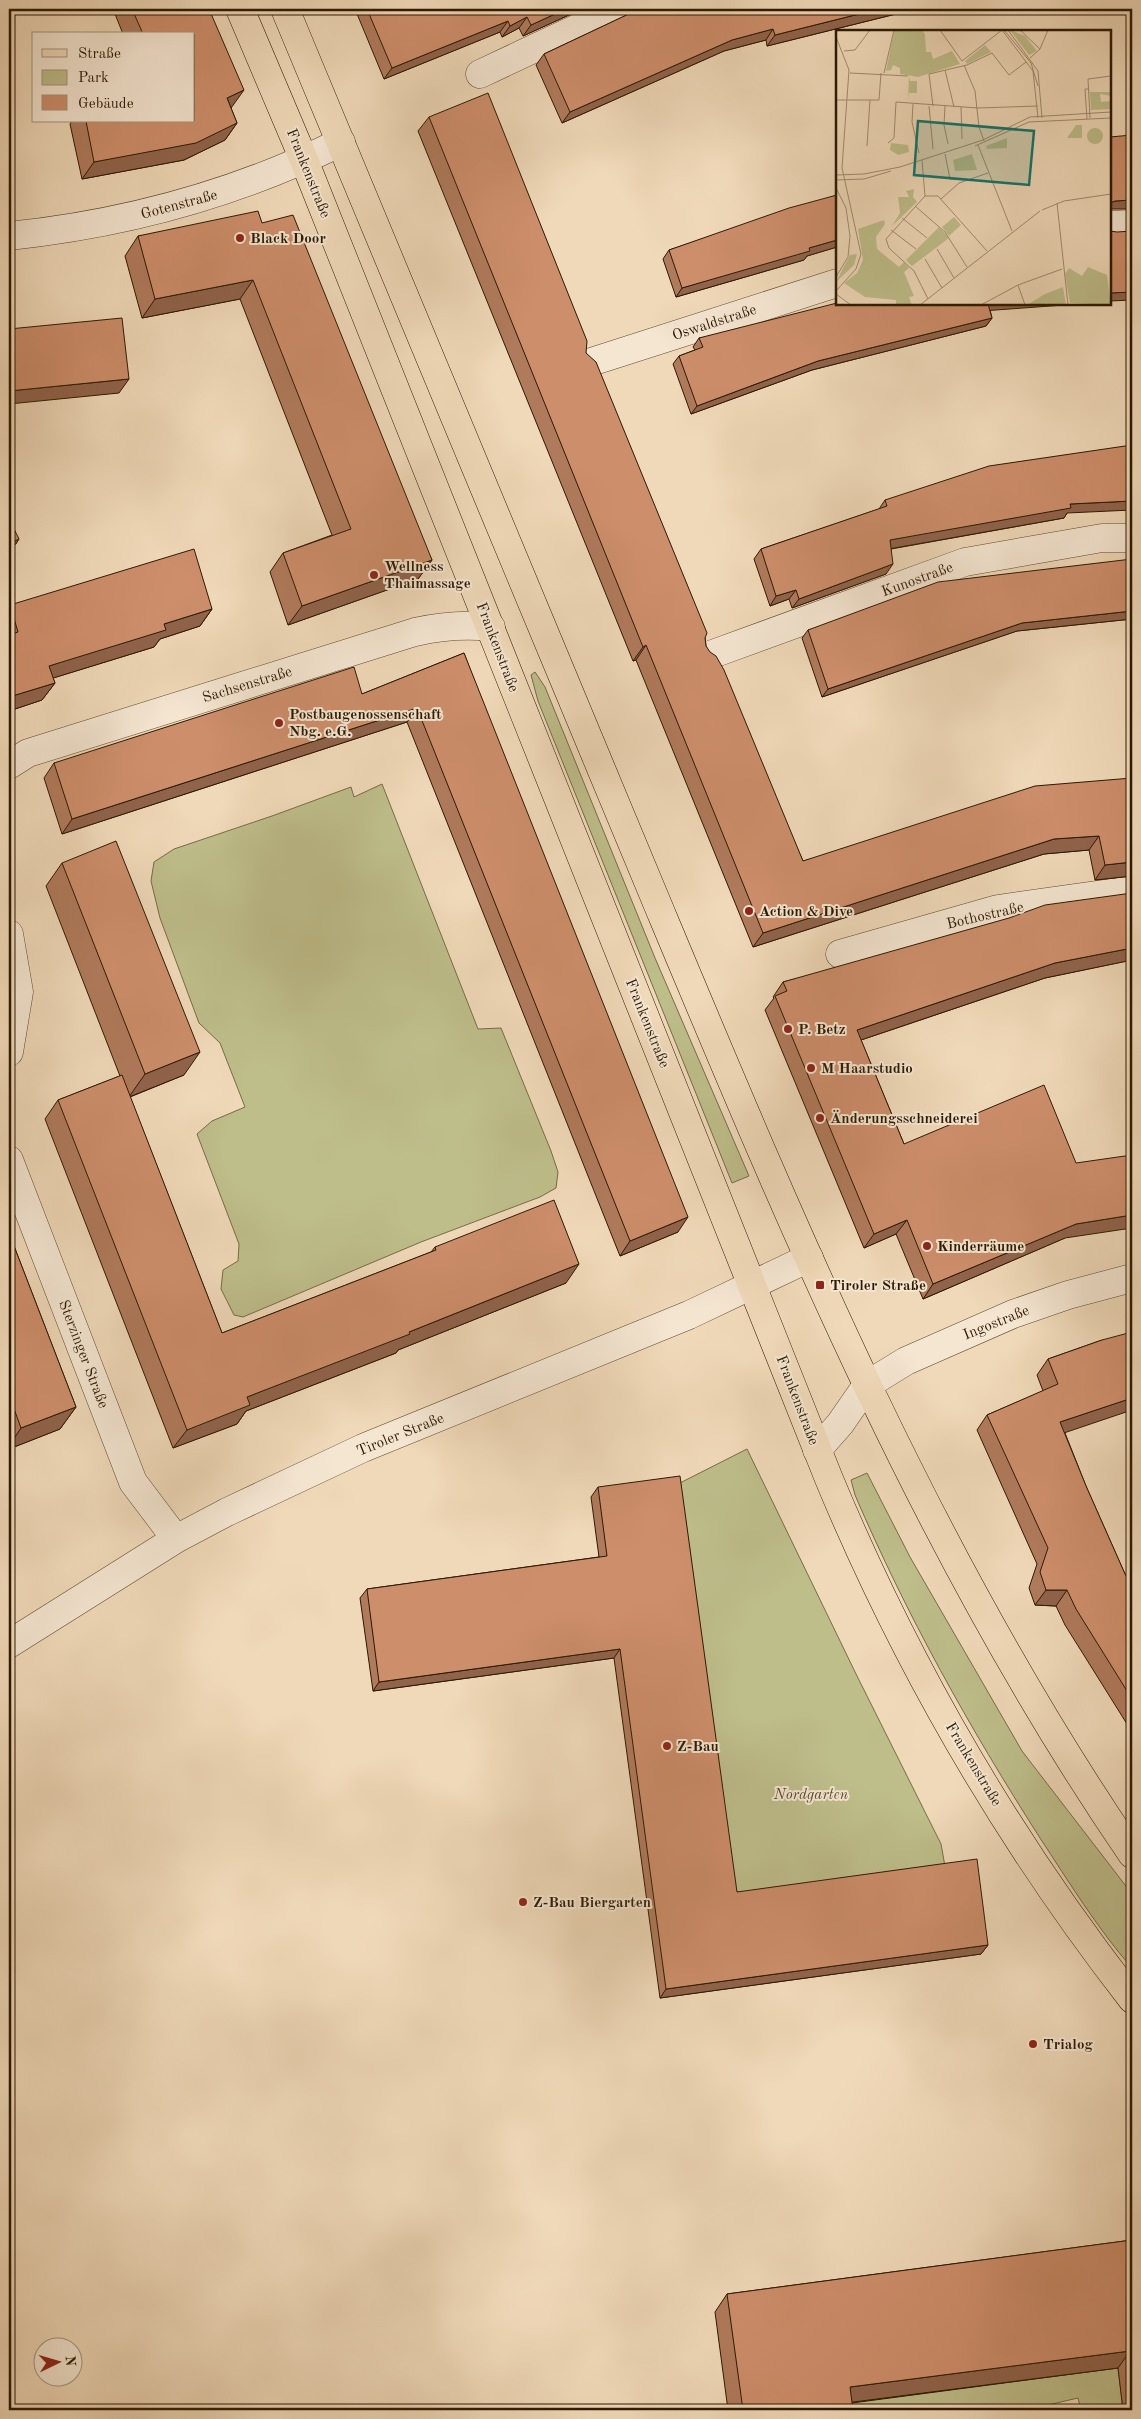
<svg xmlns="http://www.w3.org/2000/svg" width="1141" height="2419" viewBox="0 0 1141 2419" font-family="'Old Standard TT',serif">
	<rect width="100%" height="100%" fill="#f0d9b9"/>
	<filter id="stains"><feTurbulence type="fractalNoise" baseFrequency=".004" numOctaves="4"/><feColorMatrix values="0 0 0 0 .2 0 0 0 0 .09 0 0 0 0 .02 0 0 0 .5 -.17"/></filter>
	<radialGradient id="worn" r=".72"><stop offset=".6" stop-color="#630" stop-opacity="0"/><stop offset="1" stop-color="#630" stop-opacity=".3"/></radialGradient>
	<path fill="#bebe8b" stroke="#756c46" d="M 535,672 L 545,687 L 655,958 L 749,1176 L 732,1183 L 538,701 L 531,675 Z
		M 382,784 L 478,1029 L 501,1028 L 551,1151 L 558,1172 L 556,1188 L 540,1197 L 421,1242 L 243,1317 L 234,1315 L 221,1289 L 223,1270 L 238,1261 L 239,1244 L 197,1134 L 212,1121 L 245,1107 L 220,1043 L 199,1023 L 160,918 L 151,881 L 154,862 L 174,849 L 272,816 L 351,787 L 354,797 Z
		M 747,1449 L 857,1676 L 941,1844 L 946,1872 L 730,1901 L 674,1486 Z
		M 867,1473 L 910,1557 L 1022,1751 L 1132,1894 L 1132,1968 C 1097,1928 1069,1882 1040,1838 C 969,1727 907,1616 855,1495 L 851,1480 Z
		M 1118,2368 L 1123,2410 L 1081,2410 L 1078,2398 L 1026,2410 L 838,2410 L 838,2404 Z"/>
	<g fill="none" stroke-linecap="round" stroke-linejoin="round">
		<defs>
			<path id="minor" d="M 480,74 L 618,9
				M 1110,225 L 1132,224
				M 9,236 C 125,224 236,194 341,142
				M 591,362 L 837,283
				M 710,655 L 965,562 L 1102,538 L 1132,538
				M 9,765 L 28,753 L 415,632 C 441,626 464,624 491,627
				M 9,934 L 19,992 L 9,1052
				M 840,954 L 998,909 L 1132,890
				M 9,1160 L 133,1482 L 176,1539
				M 817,1450 L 840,1424 L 867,1385 L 906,1361 L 1013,1314 L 1068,1295 L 1132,1278
				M 9,1644 L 176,1539 L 227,1512 L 363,1448 L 689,1315 L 809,1258"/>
			<path id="primary" d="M 240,9 L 304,160 L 829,1479 C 906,1664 1009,1841 1132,1999
				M 285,9 C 411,310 536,613 662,915 C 797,1238 933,1564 1132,1854"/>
		</defs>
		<use href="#minor" stroke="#5d4930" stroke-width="29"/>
		<use href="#primary" stroke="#2c1902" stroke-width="29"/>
		<use href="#minor" stroke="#f5e6d2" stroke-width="28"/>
		<use href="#primary" stroke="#f0d9b9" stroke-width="28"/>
	</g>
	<path fill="#b07a5c" stroke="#2c1902" d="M 113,9 L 209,9 L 231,108 L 237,123 L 225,140 L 184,160 L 82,179 L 70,124 L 72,121 L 194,121 L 194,34 L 123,34 Z
		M 355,9 L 582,9 L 523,36 L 519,28 L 502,37 L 500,32 L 384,79 Z
		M 633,9 L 916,9 L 767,46 L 766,40 L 724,51 L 562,123 L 536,65 L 544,54 L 633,12 Z
		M 429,117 L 586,353 L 705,638 L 706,646 L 803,861 L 1132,778 L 1132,876 L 1095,880 L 1089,850 L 1044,854 L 753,947 L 636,660 L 633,661 L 418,131 Z
		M 837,195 L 837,247 L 807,256 L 804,260 L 676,297 L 663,259 L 669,250 Z
		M 262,223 L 432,560 L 418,579 L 288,625 L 270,572 L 283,553 L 332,535 L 240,299 L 142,318 L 125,256 L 138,236 Z
		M 990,310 L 992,318 L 986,326 L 812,370 L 691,414 L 673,364 L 679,356 L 695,350 L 693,347 L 699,338 Z
		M 885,500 L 1067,513 L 1064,518 L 891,549 L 886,574 L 792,608 L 789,599 L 770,606 L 754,559 L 761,549 L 879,509 Z
		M 1132,559 L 1132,619 L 1017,631 L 822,697 L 802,638 L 808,630 Z
		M 10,605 L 212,609 L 200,626 L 160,639 L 154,647 L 53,678 L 55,683 L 42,700 L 9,711 L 9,607 Z
		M 464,653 L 678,1232 L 620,1256 L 407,722 L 62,834 L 44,778 L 54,763 L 362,694 Z
		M 62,863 L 184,1075 L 130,1097 L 222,1333 L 431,1252 L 435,1247 L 566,1283 L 398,1350 L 396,1353 L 246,1411 L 237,1424 L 173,1448 L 45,1119 L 58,1100 L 120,1076 L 46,886 Z
		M 1132,893 L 1132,960 L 1045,978 L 861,1040 L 904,1144 L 1065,1238 L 923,1299 L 896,1234 L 864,1248 L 765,1010 L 774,998 L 773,997 L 783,982 Z
		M 9,1233 L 76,1407 L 60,1429 L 9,1449 Z
		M 1102,1340 L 1065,1433 L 1086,1486 L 1125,1574 L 1132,1586 L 1132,1732 L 1065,1625 L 1056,1606 L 1035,1605 L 1029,1588 L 1037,1564 L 977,1430 L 987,1415 L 1043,1391 L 1037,1375 L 1048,1359 Z
		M 598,1487 L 737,1892 L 988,1945 L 981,1954 L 660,1998 L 614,1658 L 373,1691 L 360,1598 L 367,1589 L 599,1557 L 591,1497 Z
		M 1132,2240 L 1132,2410 L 1123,2410 L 1118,2368 L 852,2403 L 853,2410 L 728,2410 L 715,2312 L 727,2294 Z"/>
	<path fill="#90634b" stroke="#2c1902" d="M 566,9 L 582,9 L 523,36 L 531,25 Z
		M 879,9 L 916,9 L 767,46 L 775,35 Z
		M 527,17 L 519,28 L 502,37 L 510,26 Z
		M 508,21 L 500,32 L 384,79 L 392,68 Z
		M 773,29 L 766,40 L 724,51 L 562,123 L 570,112 L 732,40 Z
		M 244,90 L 231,108 L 227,98 Z
		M 237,123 L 225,140 L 184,160 L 82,179 L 94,162 Z
		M 1132,200 L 1132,209 L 1110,209 L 1110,203 L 1115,201 Z
		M 837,240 L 837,247 L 807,256 L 804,260 L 676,297 L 682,288 L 809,248 Z
		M 253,280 L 240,299 L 142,318 L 155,299 Z
		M 1132,292 L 1132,300 L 1110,301 L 1110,293 Z
		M 987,304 L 1078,304 L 982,311 Z
		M 992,318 L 986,326 L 812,370 L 691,414 L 697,406 L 818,361 Z
		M 129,379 L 119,393 L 9,404 L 9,391 Z
		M 1132,501 L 1132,510 L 1067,513 L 1064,518 L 883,550 L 890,540 L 1070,504 Z
		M 19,539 L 16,544 L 9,547 L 9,544 Z
		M 432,560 L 418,579 L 288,625 L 302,606 Z
		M 893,564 L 886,574 L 792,608 L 799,599 Z
		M 796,590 L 789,599 L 770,606 L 776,596 Z
		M 212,609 L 200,626 L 160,639 L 154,647 L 37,683 L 49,666 L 164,624 Z
		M 1132,611 L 1132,619 L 1017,631 L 822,697 L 828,689 L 1022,623 Z
		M 646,645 L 636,660 L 633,661 L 643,647 Z
		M 55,683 L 42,700 L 9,711 L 9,697 Z
		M 417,708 L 407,722 L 62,834 L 72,819 Z
		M 1099,836 L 1089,850 L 1044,854 L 753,947 L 763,933 L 1054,839 Z
		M 1132,862 L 1132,876 L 1095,880 L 1105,865 Z
		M 1132,948 L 1132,960 L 1045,978 L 846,1045 L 857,1030 L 1055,963 Z
		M 200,1052 L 184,1075 L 129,1097 L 145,1074 Z
		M 1132,1215 L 1132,1228 L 1065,1238 L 923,1299 L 933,1284 L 1076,1224 Z
		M 688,1217 L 678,1232 L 620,1256 L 630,1241 Z
		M 907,1220 L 896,1234 L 864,1248 L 874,1234 Z
		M 579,1264 L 566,1283 L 398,1350 L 396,1353 L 246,1411 L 237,1424 L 173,1448 L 187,1430 L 247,1397 Z
		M 1132,1398 L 1132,1410 L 1049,1438 L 1060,1422 Z
		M 76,1407 L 60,1429 L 9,1449 L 9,1446 L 21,1428 Z
		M 1046,1590 L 1067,1590 L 1056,1606 L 1035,1605 Z
		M 620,1649 L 614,1658 L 373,1691 L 379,1682 Z
		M 988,1945 L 981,1954 L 660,1998 L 666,1989 Z
		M 1130,2351 L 1118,2368 L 838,2404 L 850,2387 Z"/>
	<path fill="#cd8e6b" stroke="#2c1902" d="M 132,9 L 209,9 L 244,90 L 227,98 L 237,123 L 196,143 L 94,162 L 86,121 L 194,121 L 194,34 L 143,34 Z
		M 367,9 L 566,9 L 531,25 L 527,17 L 510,26 L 508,21 L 392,68 Z
		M 636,9 L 879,9 L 775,35 L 773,29 L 732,40 L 570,112 L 544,54 L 633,12 Z
		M 488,93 L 587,341 L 586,353 L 596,362 L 707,633 L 705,638 L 706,646 L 710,652 L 716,656 L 724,670 L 803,861 L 1035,786 L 1132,778 L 1132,862 L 1105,865 L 1099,836 L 1054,839 L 763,933 L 646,645 L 643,647 L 429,117 Z
		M 1132,135 L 1132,200 L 1115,201 L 1110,203 L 1110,137 Z
		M 837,195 L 837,240 L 809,248 L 810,251 L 682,288 L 669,250 L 789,208 Z
		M 258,211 L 262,223 L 293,215 L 432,560 L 302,606 L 283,553 L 351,529 L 253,280 L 155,299 L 138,236 Z
		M 1110,231 L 1117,232 L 1132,231 L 1132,292 L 1110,293 Z
		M 837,303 L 837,304 L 988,304 L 992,318 L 818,361 L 697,406 L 679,356 L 703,347 L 699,338 Z
		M 122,318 L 129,379 L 9,391 L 9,329 Z
		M 1132,445 L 1132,501 L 1070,504 L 1071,508 L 890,540 L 893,564 L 799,599 L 796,590 L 776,596 L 761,549 L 887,506 L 885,500 L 989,466 Z
		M 9,519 L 19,539 L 9,544 Z
		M 194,549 L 212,609 L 164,624 L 166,630 L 49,666 L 55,683 L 9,697 L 9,635 L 18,632 L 10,605 Z
		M 1132,559 L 1132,611 L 1022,623 L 828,689 L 808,630 L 938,582 Z
		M 464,653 L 688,1217 L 630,1241 L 417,708 L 72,819 L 54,763 L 354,667 L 362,694 Z
		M 116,841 L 200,1052 L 145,1074 L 62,863 Z
		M 1132,893 L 1132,948 L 1055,963 L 857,1030 L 904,1144 L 1044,1085 L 1076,1163 L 1132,1155 L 1132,1215 L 1076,1224 L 933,1284 L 907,1220 L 874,1234 L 775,996 L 787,991 L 783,982 L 1009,918 L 1045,905 Z
		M 122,1075 L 222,1333 L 436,1250 L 435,1247 L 554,1200 L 579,1264 L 409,1332 L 410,1334 L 247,1397 L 250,1405 L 187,1430 L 58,1100 Z
		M 9,1233 L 76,1407 L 21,1428 L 9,1395 Z
		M 1132,1332 L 1132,1398 L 1060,1422 L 1086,1486 L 1125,1574 L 1132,1586 L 1132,1699 L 1076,1609 L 1067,1590 L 1046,1590 L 1040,1572 L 1048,1548 L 987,1415 L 1058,1384 L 1048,1359 L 1102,1340 Z
		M 680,1476 L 737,1892 L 977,1859 L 988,1945 L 666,1989 L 620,1649 L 379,1682 L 367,1589 L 607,1556 L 598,1487 Z
		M 1132,2240 L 1132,2369 L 1130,2351 L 850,2387 L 853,2410 L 743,2410 L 727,2294 Z"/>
	<g fill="#8f2418" stroke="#f5e6d2" stroke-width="2">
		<circle cx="240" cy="238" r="5"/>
		<circle cx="374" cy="575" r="5"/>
		<circle cx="279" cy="723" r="5"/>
		<circle cx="749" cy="911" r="5"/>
		<circle cx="788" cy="1029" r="5"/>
		<circle cx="811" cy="1068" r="5"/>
		<circle cx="820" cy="1118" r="5"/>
		<circle cx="927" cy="1246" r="5"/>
		<rect x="815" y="1280" width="10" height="10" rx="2.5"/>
		<circle cx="667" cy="1746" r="5"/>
		<circle cx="523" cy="1902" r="5"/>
		<circle cx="1033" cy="2044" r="5"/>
	</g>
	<g text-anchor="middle" stroke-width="4" stroke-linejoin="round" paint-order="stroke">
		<g font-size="15" fill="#2c1902" stroke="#f5e6d2">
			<text transform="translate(309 173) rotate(68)" y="5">Frankenstraße</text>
			<text transform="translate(179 204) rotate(-15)" y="5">Gotenstraße</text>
			<text transform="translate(714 322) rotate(-18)" y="5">Oswaldstraße</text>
			<text transform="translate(917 579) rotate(-20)" y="5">Kunostraße</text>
			<text transform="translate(498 647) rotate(69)" y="5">Frankenstraße</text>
			<text transform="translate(247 684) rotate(-17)" y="5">Sachsenstraße</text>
			<text transform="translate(985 915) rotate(-13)" y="5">Bothostraße</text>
			<text transform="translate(648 1023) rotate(68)" y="5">Frankenstraße</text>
			<text transform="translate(996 1322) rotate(-22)" y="5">Ingostraße</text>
			<text transform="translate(84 1354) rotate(69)" y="5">Sterzinger Straße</text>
			<text transform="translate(798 1400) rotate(69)" y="5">Frankenstraße</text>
			<text transform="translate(400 1434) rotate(-22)" y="5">Tiroler Straße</text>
			<text transform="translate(974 1764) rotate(59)" y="5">Frankenstraße</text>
		</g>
		<g font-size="15" font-weight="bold" fill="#2c1902" stroke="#f5e6d2" text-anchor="start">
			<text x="250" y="243">Black Door</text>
			<text x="384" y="571">Wellness<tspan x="384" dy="17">Thaimassage</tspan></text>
			<text x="289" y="719">Postbaugenossenschaft<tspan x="289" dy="17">Nbg. e.G.</tspan></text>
			<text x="759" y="916">Action &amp; Dive</text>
			<text x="798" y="1034">P. Betz</text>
			<text x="821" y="1073">M Haarstudio</text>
			<text x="830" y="1123">Änderungsschneiderei</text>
			<text x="937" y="1251">Kinderräume</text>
			<text x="830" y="1290">Tiroler Straße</text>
			<text x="677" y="1751">Z-Bau</text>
			<text x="533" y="1907">Z-Bau Biergarten</text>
			<text x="1043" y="2049">Trialog</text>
		</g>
		<g font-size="15" font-style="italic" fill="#584b2b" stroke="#f5e6d2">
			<text x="811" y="1799">Nordgarten</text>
		</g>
	</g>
	<g transform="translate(836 30)">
		<rect width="275" height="275" fill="#f0d9b9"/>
		<path d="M 58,0 L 86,0 L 89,4 L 90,22 L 95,22 L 97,29 L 116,21 L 124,34 L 82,47 L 64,44 L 64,38 L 57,35 L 55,40 L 50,41 ZM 174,0 L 189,6 L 201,21 L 193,25 ZM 149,15 L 155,22 L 131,34 L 129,31 ZM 73,46 L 74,51 L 81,51 L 81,63 L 73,63 L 72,71 ZM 254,62 L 275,62 L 275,66 L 264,64 L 265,72 L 275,71 L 275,79 L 255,80 ZM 240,95 L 246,95 L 246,108 L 231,108 ZM251 106a8 8 0 1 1 16 0a8 8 0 1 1-16 0ZM 171,108 L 171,118 L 151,119 L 150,116 ZM 55,113 L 72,115 L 73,122 L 62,125 L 54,120 ZM 136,124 L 141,140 L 119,141 L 117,130 ZM 78,159 L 77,167 L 81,172 L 56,196 L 64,183 L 62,167 L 73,167 L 70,161 ZM 118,187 L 125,195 L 113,206 L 106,197 ZM 48,190 L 49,194 L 40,207 L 41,219 L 63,237 L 68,232 L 73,238 L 68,242 L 78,266 L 73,267 L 76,275 L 60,275 L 60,270 L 29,267 L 8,253 L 21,243 L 27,230 L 22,199 ZM 103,197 L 113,208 L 76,236 L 70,230 ZM 21,224 L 18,235 L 0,252 L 14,225 ZM 252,237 L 271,245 L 275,275 L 234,273 L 229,244 L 233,238 L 246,246 ZM 227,257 L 230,275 L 191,275 L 209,264 Z" fill="#bebe8b"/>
		<path fill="none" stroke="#a28c70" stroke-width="1" d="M 104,0 L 126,31 L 166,0M 166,0 L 197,41 L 202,88M 168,0 L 195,33 L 202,56M 172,0 L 202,41 L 206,88M 184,0 L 204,19M 0,7 L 13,40 L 6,138 L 25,224 L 20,239 L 0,261M 8,21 L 19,20 L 34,0M 194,28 L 204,19 L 212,0M 128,35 L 139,61 L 143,97 L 148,111M 109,40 L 118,77M 14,43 L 72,46M 48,43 L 58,0M 0,70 L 43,70 L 45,43M 77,74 L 76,92 L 83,123M 93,76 L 97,119M 97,76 L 93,44 L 131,35 L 156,23 L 173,45 L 190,32M 109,76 L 108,95 L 112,114M 125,77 L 126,109M 254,88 L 252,49 L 275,46M 251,89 L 249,59 L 252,59M 52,113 L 58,108 L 60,72 L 142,78 L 202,76M 142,115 L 176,201M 31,116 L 34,70M 139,116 L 193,92 L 275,88M 109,124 L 114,149 L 128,150M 86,130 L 89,166M 0,145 L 28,144 L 64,137 L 147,110 L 194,87 L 275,82M 0,150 L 28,149 L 55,141M 0,158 L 10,178 L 14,206 L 12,227 L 0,247M 89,166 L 50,209 L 53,218 L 78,241 L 92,269M 89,166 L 102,166 L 151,221M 105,169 L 123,153 L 152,143M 221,173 L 232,275M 79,176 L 109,202 L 131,237M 206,180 L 228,171 L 275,164M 66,188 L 91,208M 55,200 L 80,219M 101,219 L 118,248M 89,229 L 106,258M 182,255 L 189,275M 0,264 L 15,275M 84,275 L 204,181M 145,275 L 182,255 L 226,239"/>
		<path fill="#0f766e" fill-opacity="0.15" stroke="#0f766e" stroke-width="2.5" d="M 82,91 L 198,101 L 193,155 L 78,145 Z"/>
		<rect width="275" height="275" fill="none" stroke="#2c1902" stroke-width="2.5"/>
	</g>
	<rect width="1141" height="2419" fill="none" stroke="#f0d9b9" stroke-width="30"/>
	<rect x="10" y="10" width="1121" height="2399" fill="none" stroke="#2c1902" stroke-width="2.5"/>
	<rect x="15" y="15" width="1111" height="2389" fill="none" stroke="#2c1902"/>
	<rect x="32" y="32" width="162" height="90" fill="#f5e6d2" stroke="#a5947f"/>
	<rect x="42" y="49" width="25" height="8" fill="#f0d9b9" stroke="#a5947f"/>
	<text x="78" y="58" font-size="15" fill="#2c1902">Straße</text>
	<rect x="42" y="70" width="25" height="15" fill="#bebe8b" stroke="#a5947f"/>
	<text x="78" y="82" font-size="15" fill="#2c1902">Park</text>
	<rect x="42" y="95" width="25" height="15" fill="#cd8e6b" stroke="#a5947f"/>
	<text x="78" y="108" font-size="15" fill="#2c1902">Gebäude</text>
	<g transform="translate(58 2362) rotate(85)"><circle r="24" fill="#f5e6d2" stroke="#a5947f"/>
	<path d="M0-4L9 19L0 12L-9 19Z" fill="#8f2418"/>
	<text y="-8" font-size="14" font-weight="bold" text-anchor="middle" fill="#2c1902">N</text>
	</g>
	<rect width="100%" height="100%" filter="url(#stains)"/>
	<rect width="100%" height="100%" fill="url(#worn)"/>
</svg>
